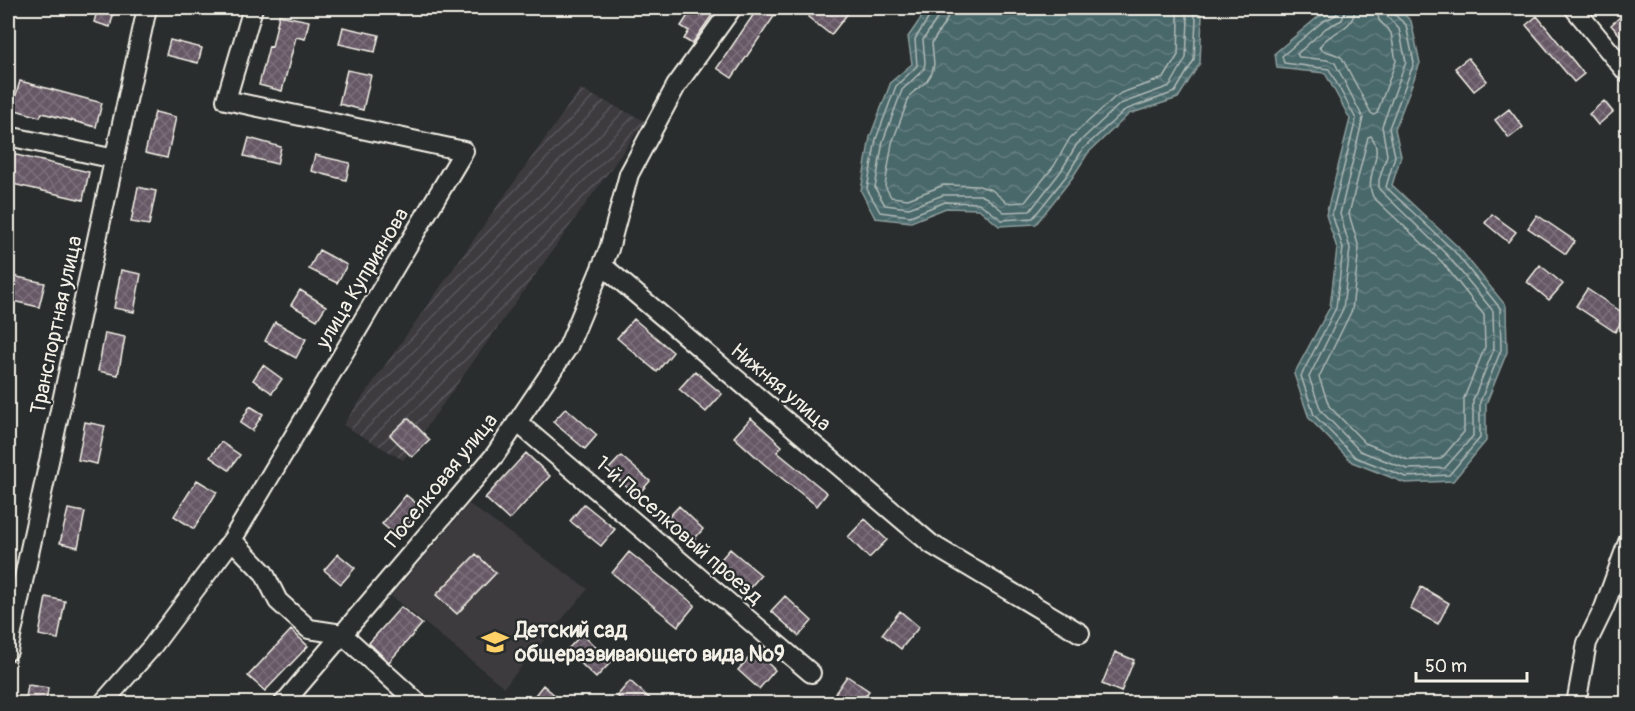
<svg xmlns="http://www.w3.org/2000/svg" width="1635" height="711" viewBox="0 0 1635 711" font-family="Pangolin,sans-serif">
	<defs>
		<pattern id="industrial-furrows" width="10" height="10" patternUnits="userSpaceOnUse" patternTransform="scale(1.5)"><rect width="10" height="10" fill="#3c3a3e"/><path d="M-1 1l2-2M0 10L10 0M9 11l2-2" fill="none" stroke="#59575a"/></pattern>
		<pattern id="water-waves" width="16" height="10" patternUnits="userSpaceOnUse" patternTransform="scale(1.5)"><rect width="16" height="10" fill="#49676b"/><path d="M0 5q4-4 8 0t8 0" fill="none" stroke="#647d80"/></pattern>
		<pattern id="building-cross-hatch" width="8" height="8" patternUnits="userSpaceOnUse" patternTransform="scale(1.5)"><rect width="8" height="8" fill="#665865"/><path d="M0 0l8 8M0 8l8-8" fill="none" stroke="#7c707b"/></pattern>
	</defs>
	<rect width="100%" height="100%" fill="#2a2d2e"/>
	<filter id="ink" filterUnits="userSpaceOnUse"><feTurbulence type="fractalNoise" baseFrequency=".0167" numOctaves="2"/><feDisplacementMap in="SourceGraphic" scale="12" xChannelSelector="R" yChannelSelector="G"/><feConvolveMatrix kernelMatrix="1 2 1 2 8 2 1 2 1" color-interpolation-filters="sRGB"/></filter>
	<g filter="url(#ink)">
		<path fill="#3c3a3e" d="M 469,504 L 588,589 L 504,687 L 391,596 Z"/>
		<path fill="url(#industrial-furrows)" d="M 580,89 L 645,121 L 403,460 L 343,425 Z"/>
		<path fill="url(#water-waves)" stroke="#8d9e9d" stroke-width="1.5" d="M 928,8 L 1196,8 L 1202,16 L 1200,63 L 1178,98 L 1129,114 L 1088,153 L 1072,178 L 1036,224 L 999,226 L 979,209 L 946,208 L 911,222 L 875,218 L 861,191 L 870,137 L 891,82 L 912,64 L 908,37 Z
			M 1338,8 L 1397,8 L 1411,21 L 1420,63 L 1395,129 L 1401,156 L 1392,185 L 1458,247 L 1506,306 L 1507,352 L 1486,404 L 1486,441 L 1453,481 L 1405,483 L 1352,462 L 1309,418 L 1294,374 L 1330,307 L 1337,248 L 1326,215 L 1350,119 L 1325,73 L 1277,68 L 1275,53 L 1318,17 Z"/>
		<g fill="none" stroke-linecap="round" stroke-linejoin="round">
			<path stroke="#b0bab6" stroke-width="1.5" d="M 933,8 L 932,13 L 915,39 L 917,66 L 896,86 L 876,139 L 867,189 L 880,212 L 910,216 L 945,202 L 979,203 L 1002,220 L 1033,218 L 1067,175 L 1083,149 L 1125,110 L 1175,92 L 1194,60 L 1196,19 L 1191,8
				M 940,8 L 938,17 L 923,40 L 925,62 L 924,69 L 902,90 L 883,141 L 875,188 L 885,205 L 909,208 L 943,195 L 980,195 L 987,198 L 1004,212 L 1030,211 L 1061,171 L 1077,144 L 1120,104 L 1170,86 L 1186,58 L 1188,21 L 1184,8
				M 949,8 L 947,19 L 932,43 L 934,64 L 932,73 L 927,81 L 910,95 L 892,143 L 885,186 L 891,197 L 908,199 L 944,185 L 979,186 L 992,190 L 1007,203 L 1025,202 L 1054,166 L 1070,138 L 1114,98 L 1121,93 L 1164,78 L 1178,55 L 1179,24 L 1175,8
				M 1339,8 L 1336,15 L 1322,22 L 1282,56 L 1284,63 L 1329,69 L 1356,119 L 1332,214 L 1343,248 L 1336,308 L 1301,376 L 1314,415 L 1355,457 L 1406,477 L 1449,475 L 1480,438 L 1480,402 L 1501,350 L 1500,308 L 1454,251 L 1386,187 L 1395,156 L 1389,128 L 1414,63 L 1406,25 L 1394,14 L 1393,8
				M 1346,8 L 1342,20 L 1326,28 L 1297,54 L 1299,57 L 1327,60 L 1335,63 L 1363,118 L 1340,214 L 1350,248 L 1343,309 L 1309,377 L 1321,411 L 1360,451 L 1407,469 L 1445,468 L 1473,436 L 1473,400 L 1494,349 L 1493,311 L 1448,256 L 1379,189 L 1379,180 L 1387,155 L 1382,126 L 1406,62 L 1399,29 L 1388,17 L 1385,8
				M 1355,8 C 1354,32 1329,30 1319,48 C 1325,53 1335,52 1342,58 L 1371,113 L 1374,115 L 1377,113 L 1396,61 L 1391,33 L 1379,20 L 1376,8
				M 1371,136 C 1386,155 1363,176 1373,197 L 1442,262 L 1484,315 L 1485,347 L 1464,398 L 1464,432 L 1441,459 L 1408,460 L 1365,443 L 1329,406 L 1319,377 L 1352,310 L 1359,248 L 1349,214 L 1368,137 Z"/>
		</g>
		<path fill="url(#building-cross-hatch)" stroke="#f4f1e8" stroke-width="1.5" d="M 98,8 L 115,8 L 110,27 L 94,22 Z
			M 693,8 L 717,8 L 692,44 L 684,39 L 689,31 L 681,26 Z
			M 758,8 L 770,8 L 777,12 L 732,78 L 717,68 Z
			M 816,8 L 852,8 L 831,35 L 808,17 Z
			M 1628,10 L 1628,44 L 1611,25 Z
			M 279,15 L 309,21 L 305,39 L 296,37 L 282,91 L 259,85 L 269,46 L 272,47 Z
			M 1537,16 L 1584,74 L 1574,82 L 1526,25 Z
			M 343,27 L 379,35 L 375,52 L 339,44 Z
			M 170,40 L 202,48 L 198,63 L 166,55 Z
			M 1468,58 L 1487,81 L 1474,91 L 1455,68 Z
			M 347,70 L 371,75 L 363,110 L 339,104 Z
			M 20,81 L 102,103 L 96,127 L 42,113 L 40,117 L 12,109 Z
			M 1604,101 L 1613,112 L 1598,125 L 1589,114 Z
			M 1509,109 L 1523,127 L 1509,138 L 1495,120 Z
			M 155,112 L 176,117 L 167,158 L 145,153 Z
			M 249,138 L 281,147 L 277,164 L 244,156 Z
			M 8,153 L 89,172 L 83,200 L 8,183 Z
			M 315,155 L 350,163 L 346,180 L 311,171 Z
			M 138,187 L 156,191 L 149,225 L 131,222 Z
			M 1492,214 L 1516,232 L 1508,242 L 1485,223 Z
			M 1537,215 L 1575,241 L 1566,254 L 1528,228 Z
			M 319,250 L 347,265 L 337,283 L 309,269 Z
			M 1540,265 L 1563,284 L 1549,300 L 1527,282 Z
			M 121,270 L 141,274 L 134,312 L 114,308 Z
			M 8,275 L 45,283 L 39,307 L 8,300 Z
			M 1587,289 L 1626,315 L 1615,332 L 1576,306 Z
			M 300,290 L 326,306 L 317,320 L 291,305 Z
			M 634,319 L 673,352 L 657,372 L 617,338 Z
			M 275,322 L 306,339 L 296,358 L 265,341 Z
			M 105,333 L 125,337 L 118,375 L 98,371 Z
			M 263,365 L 282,379 L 272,393 L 253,380 Z
			M 695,371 L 722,394 L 706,412 L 679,389 Z
			M 250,406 L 263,414 L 252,431 L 240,423 Z
			M 566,408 L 597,435 L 585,449 L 553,422 Z
			M 408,418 L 430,440 L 412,457 L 390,435 Z
			M 751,418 L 782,446 L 777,452 L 827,493 L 817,506 L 764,464 L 734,437 Z
			M 85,422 L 105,426 L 97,464 L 78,460 Z
			M 221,442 L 240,455 L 229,470 L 210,457 Z
			M 526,453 L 550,476 L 509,520 L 485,498 Z
			M 621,456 L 650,481 L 637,496 L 608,470 Z
			M 197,480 L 217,492 L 194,529 L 174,516 Z
			M 406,495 L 422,508 L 398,537 L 382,524 Z
			M 584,504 L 615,529 L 601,546 L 570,521 Z
			M 679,506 L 703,529 L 691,543 L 666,520 Z
			M 68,509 L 85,512 L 78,547 L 60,543 Z
			M 865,519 L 887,540 L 869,558 L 848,537 Z
			M 730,549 L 761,575 L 747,591 L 716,565 Z
			M 629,552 L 695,605 L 678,626 L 612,573 Z
			M 338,554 L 355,568 L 341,584 L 324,570 Z
			M 476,554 L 496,573 L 457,614 L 436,595 Z
			M 1421,587 L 1449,603 L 1438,624 L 1410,609 Z
			M 785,596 L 812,621 L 799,636 L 771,611 Z
			M 46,597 L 65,601 L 58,639 L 39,635 Z
			M 401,607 L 422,624 L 389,662 L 369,643 Z
			M 900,611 L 919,627 L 901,649 L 882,634 Z
			M 291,630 L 308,646 L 265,691 L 248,676 Z
			M 582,634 L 611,662 L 596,678 L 567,650 Z
			M 755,651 L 775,670 L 759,689 L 738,670 Z
			M 1115,652 L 1134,660 L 1121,692 L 1102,684 Z
			M 847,676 L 869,691 L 860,704 L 838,704 L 831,699 Z
			M 630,681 L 656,704 L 626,704 L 617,696 Z
			M 28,685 L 48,688 L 46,704 L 25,704 Z
			M 543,685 L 565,704 L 528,704 Z"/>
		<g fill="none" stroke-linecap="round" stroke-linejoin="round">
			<defs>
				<path id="street" d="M 1574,8 L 1628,74
					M 8,136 L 115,159
					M 602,265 L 931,544 L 1080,633
					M 517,422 L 811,673
					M 232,540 L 264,573 L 278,601 L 309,629 L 342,634 L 419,704
					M 8,651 L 147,8
					M 102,704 L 151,648 L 232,540 L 464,151 L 226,100 L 253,8
					M 283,704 L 495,455 L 568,347 L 609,249 L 629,174 L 676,86 L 732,8
					M 1576,704 L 1587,643 L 1604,608 L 1628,542"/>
			</defs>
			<use href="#street" stroke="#f4f1e8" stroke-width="22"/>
			<use href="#street" stroke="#2a2d2e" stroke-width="18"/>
		</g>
	</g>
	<defs>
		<symbol id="school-bare" viewBox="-9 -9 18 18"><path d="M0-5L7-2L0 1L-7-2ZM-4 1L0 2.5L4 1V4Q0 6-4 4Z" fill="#ffd166" stroke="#2a2d2e" stroke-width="2.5" paint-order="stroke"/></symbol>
	</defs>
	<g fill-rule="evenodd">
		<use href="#school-bare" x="476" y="623" width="38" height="38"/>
	</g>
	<g text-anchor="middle" stroke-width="4.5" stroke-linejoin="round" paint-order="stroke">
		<g font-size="21" fill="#f4f1e8" stroke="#2a2d2e">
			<text transform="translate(362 278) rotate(-59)" y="7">улица Куприянова</text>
			<text transform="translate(56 325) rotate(-78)" y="7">Транспортная улица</text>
			<text transform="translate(781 387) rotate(40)" y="7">Нижняя улица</text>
			<text transform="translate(441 480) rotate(-51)" y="7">Поселковая улица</text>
			<text transform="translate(679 530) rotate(41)" y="7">1-й Поселковый проезд</text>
		</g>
		<g font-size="21" font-weight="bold" fill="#f4f1e8" stroke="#2a2d2e" text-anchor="start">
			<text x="515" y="637">Детский сад<tspan x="515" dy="24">общеразвивающего вида №9</tspan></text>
		</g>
	</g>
	<rect width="1635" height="711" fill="none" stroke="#2a2d2e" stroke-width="30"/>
	<rect x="15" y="15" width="1605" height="681" fill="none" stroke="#f4f1e8" stroke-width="2" filter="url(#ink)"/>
	<path d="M1416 672v9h111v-9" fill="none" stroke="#f4f1e8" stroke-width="3"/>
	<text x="1425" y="672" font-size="18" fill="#f4f1e8" stroke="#2a2d2e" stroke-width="4.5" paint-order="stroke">50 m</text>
</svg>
